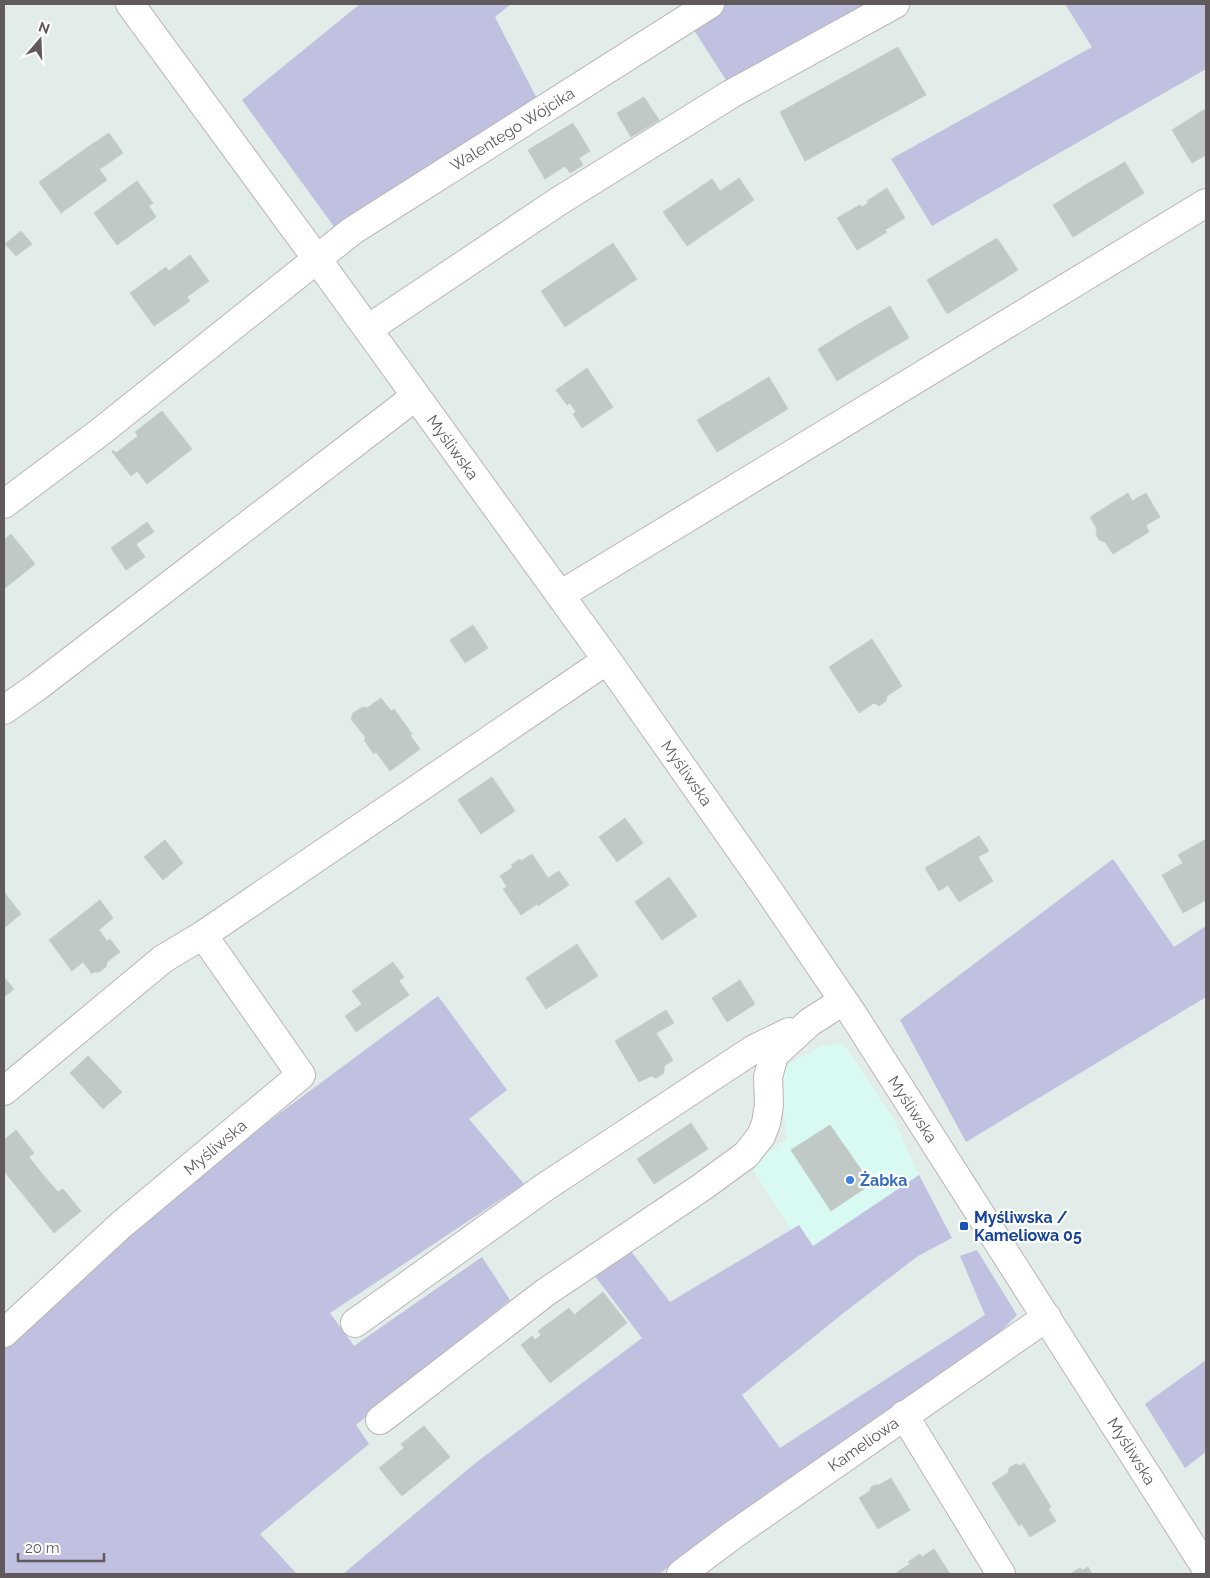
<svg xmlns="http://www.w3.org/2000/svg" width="1210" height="1578" viewBox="0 0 1210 1578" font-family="Raleway,sans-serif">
	<rect width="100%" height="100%" fill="#e2ece9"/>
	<path fill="#d8faf2" d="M 844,1044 L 894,1120 L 919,1175 L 813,1247 L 799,1225 L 791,1230 L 750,1165 L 787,1139 L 784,1115 L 783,1068 L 821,1046 Z"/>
	<path fill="#c0c0e1" d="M 360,4 L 511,4 L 495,17 L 536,97 L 335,228 L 242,100 Z
		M 725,4 L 874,4 L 728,83 L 690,24 Z
		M 1065,4 L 1206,4 L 1206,69 L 932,226 L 891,159 L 1092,47 Z
		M 1113,859 L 1174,947 L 1206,926 L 1206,997 L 966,1142 L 900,1020 Z
		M 438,996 L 507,1090 L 469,1119 L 524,1184 L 330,1313 L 354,1346 L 482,1257 L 510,1300 L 356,1425 L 369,1444 L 260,1534 L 297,1574 L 4,1574 L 4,1344 L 184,1184 Z
		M 919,1175 L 952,1238 L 918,1256 L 846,1311 L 742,1395 L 780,1448 L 985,1315 L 960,1256 L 977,1250 L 1017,1315 L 993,1339 L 808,1467 L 659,1574 L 343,1574 L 478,1461 L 642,1338 L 591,1271 L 630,1250 L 670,1302 L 799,1225 L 813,1246 Z
		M 1206,1360 L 1206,1452 L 1185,1468 L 1145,1404 Z"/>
	<path fill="#c0c9c6" stroke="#c1d0cb" d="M 898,47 L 926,95 L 805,161 L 780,112 Z
		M 644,97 L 659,120 L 631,137 L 617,113 Z
		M 1205,109 L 1206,155 L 1192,163 L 1172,130 Z
		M 573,123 L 590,151 L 579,158 L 583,165 L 570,173 L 565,166 L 545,179 L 528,150 Z
		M 109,133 L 123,153 L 100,169 L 85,149 Z
		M 85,149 L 107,180 L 61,213 L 39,182 Z
		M 1125,162 L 1144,193 L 1107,216 L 1087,184 Z
		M 739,178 L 754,200 L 687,246 L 663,212 L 712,179 L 720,191 Z
		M 137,181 L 153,203 L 149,206 L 156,217 L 117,245 L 94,213 Z
		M 1087,184 L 1107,216 L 1073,237 L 1053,205 Z
		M 887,188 L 905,218 L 885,230 L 887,232 L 857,250 L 837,218 L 860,205 L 862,207 L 868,203 L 867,201 Z
		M 21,231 L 32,244 L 16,256 L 5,244 Z
		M 997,238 L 1018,270 L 981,293 L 960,260 Z
		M 613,243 L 637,279 L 565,327 L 541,291 Z
		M 190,255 L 209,281 L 187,297 L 190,301 L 154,326 L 130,293 L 166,267 L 169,271 Z
		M 960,260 L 981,293 L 947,314 L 927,280 Z
		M 890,306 L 909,338 L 871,360 L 852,328 Z
		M 852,328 L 871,360 L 837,381 L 818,349 Z
		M 587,368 L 613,407 L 582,428 L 573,414 L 576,412 L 570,403 L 567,405 L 556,390 Z
		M 769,377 L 788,409 L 750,432 L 731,400 Z
		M 731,400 L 750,432 L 717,452 L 697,420 Z
		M 162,411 L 192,449 L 147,484 L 137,471 L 131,476 L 112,452 L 113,450 L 116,453 L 138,436 L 135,432 Z
		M 1128,493 L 1132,501 L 1146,493 L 1160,517 L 1146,525 L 1149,532 L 1113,554 L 1105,542 L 1099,540 L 1096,534 L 1097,529 L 1090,517 Z
		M 147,522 L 154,532 L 136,544 L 145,557 L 126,570 L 111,548 Z
		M 11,534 L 35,564 L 4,589 L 4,540 Z
		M 473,625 L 488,648 L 465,663 L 450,640 Z
		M 872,639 L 902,686 L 887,696 L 886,701 L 879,706 L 874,703 L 859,713 L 829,667 Z
		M 381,698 L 391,711 L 394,709 L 412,734 L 410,735 L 420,749 L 390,771 L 376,752 L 374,754 L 364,740 L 366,738 L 351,719 L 353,713 L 363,707 L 367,708 Z
		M 492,777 L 515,811 L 481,834 L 458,800 Z
		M 625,818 L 643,843 L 617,862 L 599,837 Z
		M 979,836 L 989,851 L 978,857 L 993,881 L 959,902 L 948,885 L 939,891 L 925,868 Z
		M 1206,839 L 1206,900 L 1183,913 L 1162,875 L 1183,863 L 1178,855 Z
		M 165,840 L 183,863 L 163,880 L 144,857 Z
		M 532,854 L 548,878 L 559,871 L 569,885 L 538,906 L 537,904 L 521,915 L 503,889 L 507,887 L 500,876 L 513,867 L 511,865 L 520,859 L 521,861 Z
		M 669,877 L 697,916 L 662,940 L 635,902 Z
		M 4,892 L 21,914 L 4,928 Z
		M 100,900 L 113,918 L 99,930 L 107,941 L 110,939 L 120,952 L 107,962 L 106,967 L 99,972 L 94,972 L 92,974 L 83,962 L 72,971 L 49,940 Z
		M 577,944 L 598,976 L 546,1009 L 526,978 Z
		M 393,962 L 404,977 L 399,981 L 409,995 L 356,1032 L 345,1016 L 362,1004 L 352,991 Z
		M 4,977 L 14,989 L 4,997 Z
		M 740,980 L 755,1004 L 727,1022 L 712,998 Z
		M 666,1010 L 674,1023 L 656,1033 L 673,1060 L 664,1066 L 664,1073 L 656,1078 L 651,1076 L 639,1082 L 615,1041 Z
		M 88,1056 L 122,1092 L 103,1109 L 70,1073 Z
		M 691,1123 L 708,1149 L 654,1184 L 637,1159 Z
		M 830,1125 L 871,1184 L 831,1211 L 791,1150 Z
		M 16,1130 L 34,1153 L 29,1157 L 43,1175 L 21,1192 L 4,1171 L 4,1140 Z
		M 43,1175 L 58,1192 L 63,1189 L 81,1211 L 54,1233 L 21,1192 Z
		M 603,1292 L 627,1323 L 598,1346 L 574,1315 Z
		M 569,1308 L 598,1346 L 550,1383 L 521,1345 L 532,1336 L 535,1340 L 541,1335 L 538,1331 Z
		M 424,1426 L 450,1457 L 402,1496 L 379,1468 L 404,1448 L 401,1444 Z
		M 1024,1463 L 1051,1507 L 1048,1509 L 1056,1521 L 1030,1537 L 1022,1524 L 1019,1526 L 992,1483 L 1008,1473 L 1009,1468 L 1016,1464 L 1020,1466 Z
		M 891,1478 L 910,1510 L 878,1529 L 859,1498 L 870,1491 L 871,1487 L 875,1485 L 879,1485 Z
		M 934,1549 L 950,1574 L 898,1574 L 897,1572 L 910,1564 L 908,1562 L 920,1554 L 922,1557 Z
		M 1088,1567 L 1092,1574 L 1072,1574 L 1073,1572 L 1080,1568 L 1083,1570 Z"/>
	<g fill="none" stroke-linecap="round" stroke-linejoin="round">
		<defs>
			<path id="minor" d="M 130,4 L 317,259 L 607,660 L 765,885 L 852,1013 L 1206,1568
				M 368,329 L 559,201 L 731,94 L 895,4
				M 4,504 L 99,433 L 352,231 L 710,4
				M 560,595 L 1206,203
				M 4,710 L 38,686 L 416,396
				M 203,935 L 607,660
				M 4,1091 L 163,959 L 203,935 L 301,1075 L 121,1225 L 4,1333
				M 355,1323 L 545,1187 L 754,1049 L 789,1032
				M 904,1415 L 1001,1574
				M 380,1420 L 546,1292 L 702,1187 L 746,1155 L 761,1136 L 766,1123 L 769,1105 L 768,1077 L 774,1055 L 810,1022 L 843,1001
				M 681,1574 L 733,1535 L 1047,1317"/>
		</defs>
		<use href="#minor" stroke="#bbb4b7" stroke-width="30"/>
		<use href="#minor" stroke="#fff" stroke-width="28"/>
	</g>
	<circle fill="#3f7fe0" stroke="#fff" stroke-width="2" cx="850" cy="1180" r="5"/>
	<rect fill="#1a4fb4" stroke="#fff" stroke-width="2" x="959" y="1221" width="10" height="10" rx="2.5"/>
	<g text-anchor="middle" stroke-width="4.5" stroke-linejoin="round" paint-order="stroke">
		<g font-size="16" fill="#615a5d" stroke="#fff">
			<text transform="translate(512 129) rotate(-32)" y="6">Walentego Wójcika</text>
			<text transform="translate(453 447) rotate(54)" y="6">Myśliwska</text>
			<text transform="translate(687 773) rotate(55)" y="6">Myśliwska</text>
			<text transform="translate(913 1109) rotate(57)" y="6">Myśliwska</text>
			<text transform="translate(215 1147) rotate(-40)" y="6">Myśliwska</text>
			<text transform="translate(863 1444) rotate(-35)" y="6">Kameliowa</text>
			<text transform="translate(1132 1451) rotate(58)" y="6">Myśliwska</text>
		</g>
		<g font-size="16" font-weight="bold" fill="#366cbe" stroke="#fff" text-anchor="start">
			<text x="860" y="1186">Żabka</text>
		</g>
		<g font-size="16" font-weight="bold" fill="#164399" stroke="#fff" text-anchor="start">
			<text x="974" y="1223">Myśliwska /<tspan x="974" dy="18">Kameliowa 05</tspan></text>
		</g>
	</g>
	<rect width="1210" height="1578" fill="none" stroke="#615a5d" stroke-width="10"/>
	<g transform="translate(40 40) rotate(19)" stroke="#ffffff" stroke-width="4" paint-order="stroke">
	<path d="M0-4L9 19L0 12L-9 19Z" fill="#615a5d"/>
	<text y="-8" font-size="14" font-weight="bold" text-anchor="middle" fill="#615a5d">N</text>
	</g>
	<path d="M18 1553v8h86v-8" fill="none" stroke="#615a5d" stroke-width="2.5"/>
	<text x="25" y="1553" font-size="15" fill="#615a5d" stroke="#ffffff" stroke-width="4" paint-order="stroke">20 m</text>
</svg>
